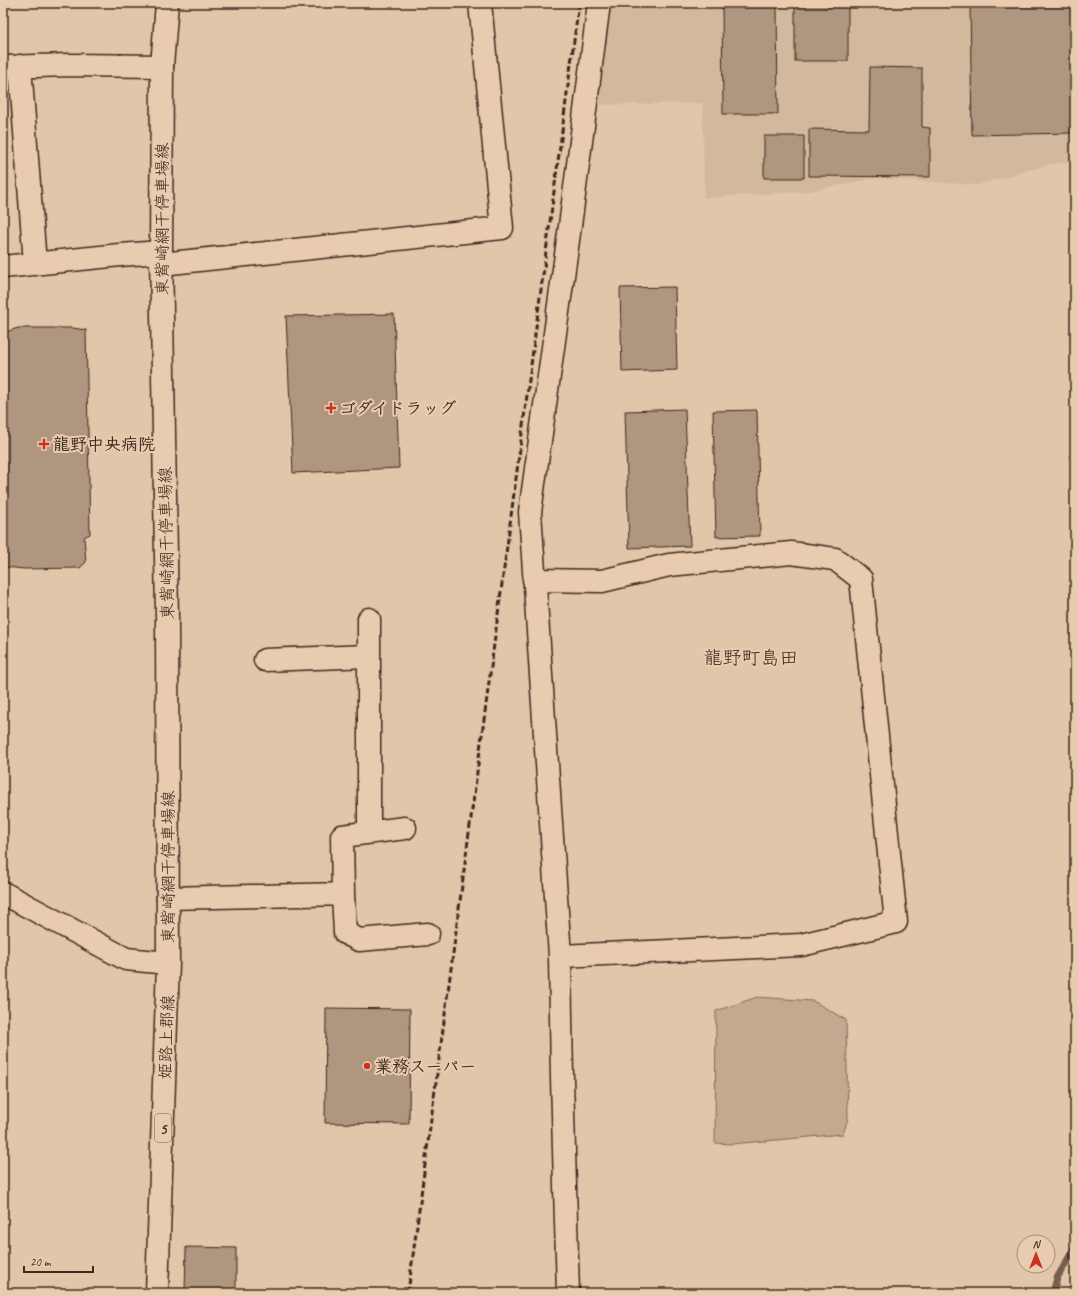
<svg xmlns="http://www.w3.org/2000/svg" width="1078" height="1296" viewBox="0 0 1078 1296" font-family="Caveat,'Klee One',sans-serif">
	<rect width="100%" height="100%" fill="#e2c6aa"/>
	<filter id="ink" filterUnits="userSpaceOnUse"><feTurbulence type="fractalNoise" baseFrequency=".025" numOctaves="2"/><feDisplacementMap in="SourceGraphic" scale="8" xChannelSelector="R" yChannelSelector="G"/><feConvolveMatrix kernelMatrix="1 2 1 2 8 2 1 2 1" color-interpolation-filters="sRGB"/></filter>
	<g filter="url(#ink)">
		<path fill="#d2b89d" d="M 607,3 L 1075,3 L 1075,161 L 1046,165 L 977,185 L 875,178 L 810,191 L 704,198 L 703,103 L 594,105 Z"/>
		<path fill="#c3a990" stroke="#7f6a57" d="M 757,997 L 813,1001 L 846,1020 L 848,1118 L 843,1134 L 731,1144 L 715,1143 L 716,1011 Z"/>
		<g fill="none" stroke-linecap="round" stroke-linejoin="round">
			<path stroke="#755f4f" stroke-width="7" d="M 1053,1293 L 1057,1278 L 1075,1247"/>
		</g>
		<path fill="#ae967f" stroke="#3b2a1e" d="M 722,3 L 777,3 L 778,114 L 723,114 Z
			M 795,3 L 848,3 L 848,61 L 795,61 Z
			M 970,3 L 1075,3 L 1075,133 L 972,135 Z
			M 870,67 L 922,68 L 922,127 L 930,128 L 930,177 L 809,176 L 809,129 L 869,130 Z
			M 764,136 L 804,136 L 804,178 L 764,178 Z
			M 675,287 L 677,370 L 622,372 L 620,288 Z
			M 394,314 L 399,468 L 293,473 L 286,316 Z
			M 18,328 L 73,328 L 86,330 L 90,534 L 84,537 L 86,562 L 80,568 L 24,569 L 5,567 L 4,538 L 3,537 L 3,333 Z
			M 685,409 L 690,546 L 629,548 L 625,411 Z
			M 757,410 L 760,536 L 716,537 L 713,411 Z
			M 326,1008 L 410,1009 L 409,1124 L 325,1123 Z
			M 186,1247 L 236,1248 L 236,1292 L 257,1293 L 185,1293 Z
			M 304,1289 L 322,1289 L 322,1293 L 304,1293 Z"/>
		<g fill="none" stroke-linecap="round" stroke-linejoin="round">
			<defs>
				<path id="minor" d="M 20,66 L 35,264
					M 3,67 L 69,65 L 162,66
					M 161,264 L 502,228 L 480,3
					M 3,267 L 120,255 L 161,252
					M 534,580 L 602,581 L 669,565 L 791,553 L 835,559 L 861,579 L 896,922 L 801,945 L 560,956
					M 369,619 L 369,832
					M 265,660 L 369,656
					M 343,894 L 342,836 L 405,828
					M 168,898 L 343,894 L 345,933 L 359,940 L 428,934
					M 568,1293 L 562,1078 L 560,956 L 530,512 L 570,226 L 599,3"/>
				<path id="major" d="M 3,893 L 126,959 L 168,963
					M 157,1293 L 168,963 L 167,617 L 161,252 L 162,66 L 167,3"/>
			</defs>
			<use href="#minor" stroke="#3b2a1e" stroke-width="25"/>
			<use href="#major" stroke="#3b2a1e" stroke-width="25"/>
			<use href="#minor" stroke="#e9ccb0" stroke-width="22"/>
			<use href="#major" stroke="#e9ccb0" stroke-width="22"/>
			<path stroke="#3b2a1e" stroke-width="3" stroke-dasharray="6 3" stroke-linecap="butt" d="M 408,1293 L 579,3"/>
		</g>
	</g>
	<g fill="#c8321e" stroke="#e9ccb0" stroke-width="1.5">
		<path d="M329 402h4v4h4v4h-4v4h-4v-4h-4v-4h4z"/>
		<path d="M42 438h4v4h4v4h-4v4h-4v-4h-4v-4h4z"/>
		<circle cx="367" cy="1066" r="4"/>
	</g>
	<g text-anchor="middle" stroke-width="4" stroke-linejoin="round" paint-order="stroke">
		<rect fill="#e9ccb0" stroke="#6f5b4a" stroke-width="1" x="155" y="1114" width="16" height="28" rx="3"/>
		<g font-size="16" font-weight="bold" fill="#3b2a1e">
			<text x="163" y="1134">5</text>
		</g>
		<g font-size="17" fill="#3b2a1e" stroke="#e9ccb0">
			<text transform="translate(162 219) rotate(-90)" y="6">東觜崎網干停車場線</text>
			<text transform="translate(166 543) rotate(-91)" y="6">東觜崎網干停車場線</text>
			<text transform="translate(168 867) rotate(-90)" y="6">東觜崎網干停車場線</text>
			<text transform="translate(166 1037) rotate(-88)" y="6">姫路上郡線</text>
		</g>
		<g font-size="17" font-weight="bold" fill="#3b2a1e" stroke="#e9ccb0" text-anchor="start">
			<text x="339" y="414">ゴダイドラッグ</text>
			<text x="53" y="450">龍野中央病院</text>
			<text x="375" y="1072">業務スーパー</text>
		</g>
		<g font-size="19" fill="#3b2a1e" stroke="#e9ccb0">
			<text x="751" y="664">龍野町島田</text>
		</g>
	</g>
	<rect width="1078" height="1296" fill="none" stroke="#e9ccb0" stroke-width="16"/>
	<rect x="8" y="8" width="1062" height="1280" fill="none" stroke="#3b2a1e" stroke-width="1.5" filter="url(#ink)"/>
	<g transform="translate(1036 1254)"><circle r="19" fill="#e9ccb0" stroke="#a38b76"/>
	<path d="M0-3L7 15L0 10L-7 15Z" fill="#c8321e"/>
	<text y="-6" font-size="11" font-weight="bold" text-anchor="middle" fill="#3b2a1e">N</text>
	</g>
	<path d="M24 1266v6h69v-6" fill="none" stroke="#3b2a1e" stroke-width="2"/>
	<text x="30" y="1266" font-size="12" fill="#3b2a1e" stroke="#e9ccb0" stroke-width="3" paint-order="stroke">20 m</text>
</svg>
